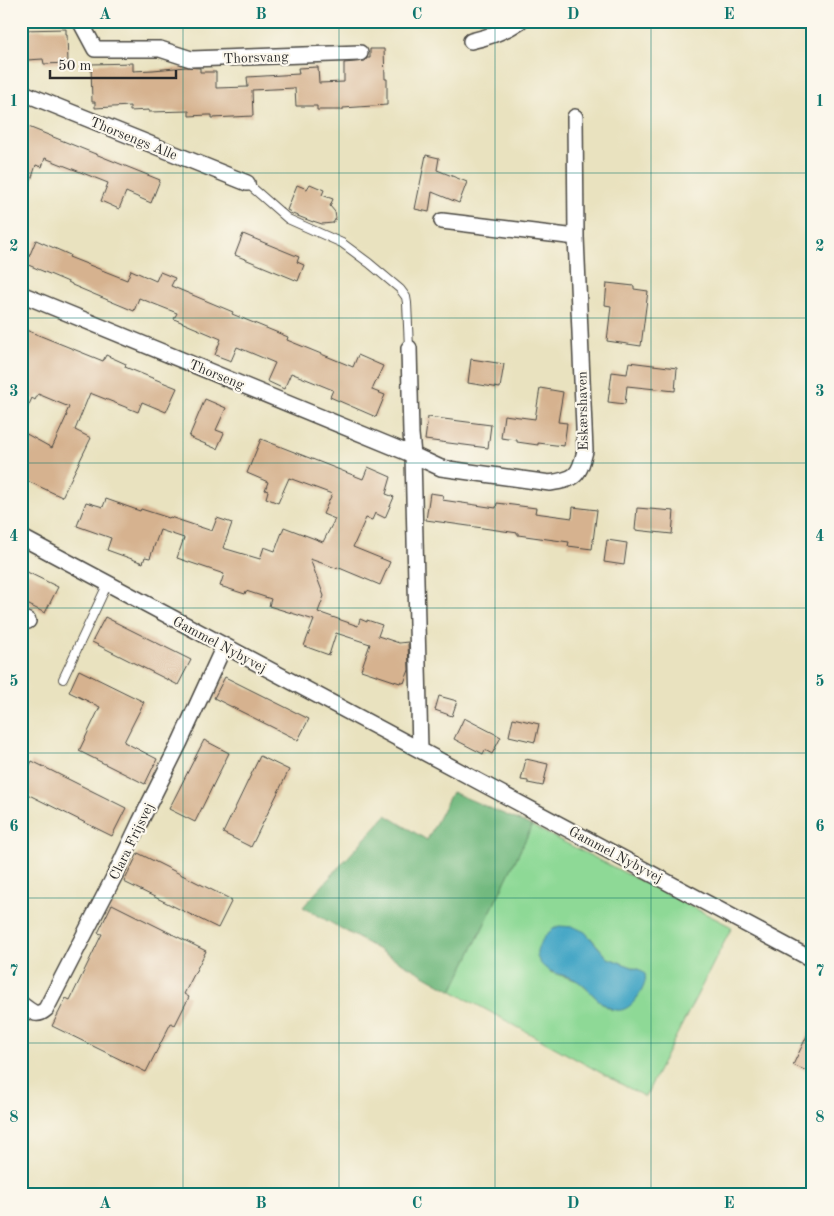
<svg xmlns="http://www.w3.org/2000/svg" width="834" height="1216" viewBox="0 0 834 1216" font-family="'Old Standard TT',serif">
	<rect width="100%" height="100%" fill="#fbf7ec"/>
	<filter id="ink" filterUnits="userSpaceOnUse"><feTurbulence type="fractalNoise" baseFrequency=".02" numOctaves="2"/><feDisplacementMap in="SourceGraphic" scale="10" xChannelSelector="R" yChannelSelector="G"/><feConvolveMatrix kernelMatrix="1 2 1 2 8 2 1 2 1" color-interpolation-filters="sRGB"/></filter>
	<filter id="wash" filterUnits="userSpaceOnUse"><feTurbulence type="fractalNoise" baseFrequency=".0096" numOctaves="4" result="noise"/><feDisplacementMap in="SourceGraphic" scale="20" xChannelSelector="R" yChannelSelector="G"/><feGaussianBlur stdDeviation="1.12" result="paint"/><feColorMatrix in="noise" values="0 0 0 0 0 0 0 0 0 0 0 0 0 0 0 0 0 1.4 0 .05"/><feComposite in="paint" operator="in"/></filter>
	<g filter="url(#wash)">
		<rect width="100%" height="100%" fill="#e9e2bf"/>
		<path fill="#8ed996" stroke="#5c8260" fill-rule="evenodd" d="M 532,826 L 732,927 L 645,1097 L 452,991 ZM 590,937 L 608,958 L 640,970 L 612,1010 L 603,1004 L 578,981 L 550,972 Z"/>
		<path fill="#72b97f" stroke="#4e7255" d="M 452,792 L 532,826 L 452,991 L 303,907 L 386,815 L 427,840 Z"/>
		<path fill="#47a7c6" stroke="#396978" d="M 559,926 L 574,927 L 585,932 L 608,958 L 640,970 L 645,974 C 647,982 642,991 637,998 C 615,1028 597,995 579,982 C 566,973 548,976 539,961 C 536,955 536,950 540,944 C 545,935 550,930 559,926 Z"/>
		<g id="blocks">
			<path fill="#d6b28f" d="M 66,29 L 66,34 L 67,34 L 68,63 L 44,64 L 43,59 L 27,60 L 27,52 L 24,52 L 23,48 L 21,48 L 21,30 Z
				M 370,49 L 384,49 L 385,79 L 387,79 L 387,105 L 343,108 L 343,110 L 317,110 L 317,106 L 296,106 L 295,88 L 252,90 L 253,116 L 212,118 L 212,115 L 208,115 L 189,116 L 189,111 L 149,112 L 149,110 L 130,111 L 130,106 L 95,108 L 95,102 L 92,102 L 91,64 L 133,63 L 133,71 L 153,70 L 186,67 L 200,68 L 200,72 L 216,72 L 216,88 L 248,87 L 247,77 L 299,74 L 298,68 L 318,67 L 319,83 L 344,82 L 344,63 L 365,61 L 367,58 L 370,58 Z
				M 21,124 L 160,180 L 151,203 L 126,192 L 119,209 L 101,201 L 108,183 L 45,158 L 42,167 L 36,165 L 24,202 L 21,201 Z
				M 426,155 L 439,158 L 437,170 L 467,182 L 459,203 L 432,192 L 429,212 L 415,209 Z
				M 310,184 L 324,190 L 322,195 L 333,199 L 330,206 L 335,212 L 336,218 L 333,223 L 322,224 L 313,221 L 313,222 L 290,213 L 291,212 L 287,210 L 297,185 L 307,189 Z
				M 243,234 L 299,257 L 297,262 L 304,265 L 298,281 L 235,255 Z
				M 36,240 L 70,255 L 69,257 L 127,280 L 131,270 L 156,281 L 160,272 L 175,278 L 171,286 L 233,312 L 232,314 L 288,337 L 287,340 L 353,367 L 358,355 L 383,366 L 372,390 L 385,395 L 376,417 L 330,397 L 333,390 L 291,373 L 284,389 L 267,381 L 275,363 L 237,347 L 231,361 L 215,355 L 221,339 L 174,319 L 177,313 L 139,298 L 134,311 L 72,285 L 72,284 L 66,281 L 26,264 Z
				M 607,283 L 634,286 L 634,289 L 648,291 L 641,346 L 607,341 L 611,306 L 605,305 Z
				M 21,328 L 103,361 L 106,355 L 126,364 L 125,367 L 177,388 L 166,412 L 142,402 L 138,412 L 90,393 L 75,430 L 91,438 L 62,497 L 21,478 L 21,431 L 52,448 L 67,415 L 66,414 L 69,407 L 38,394 L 35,400 L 32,398 L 21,422 Z
				M 471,359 L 504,364 L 500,388 L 468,383 Z
				M 629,362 L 677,368 L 675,391 L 627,386 L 625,404 L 608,402 L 612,372 L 627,374 Z
				M 540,388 L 563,392 L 558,422 L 567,423 L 564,446 L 538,443 L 538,445 L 517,442 L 517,440 L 501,438 L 504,415 L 535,419 Z
				M 205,399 L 226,408 L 216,430 L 224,433 L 217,449 L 189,437 Z
				M 428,417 L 491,425 L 488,448 L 425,440 Z
				M 261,439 L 363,479 L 368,467 L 391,477 L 386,494 L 394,497 L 385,518 L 375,513 L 372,520 L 366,518 L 353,547 L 390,562 L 380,585 L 337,567 L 336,568 L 310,559 L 324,596 L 318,612 L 358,626 L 360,619 L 367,622 L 367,620 L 382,625 L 378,636 L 399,643 L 408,642 L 409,670 L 404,683 L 401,681 L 400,683 L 361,670 L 370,644 L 336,633 L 329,655 L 304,646 L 314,620 L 269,606 L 271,599 L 246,591 L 245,594 L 220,586 L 224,574 L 177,558 L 184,538 L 160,530 L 150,558 L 145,557 L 143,563 L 107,550 L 111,538 L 77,526 L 86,502 L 103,507 L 106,499 L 140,511 L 141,509 L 163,516 L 169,518 L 170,517 L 212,531 L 217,518 L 232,523 L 223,548 L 260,559 L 264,547 L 275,551 L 284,527 L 323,542 L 335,519 L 323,514 L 332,494 L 289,478 L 278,503 L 266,498 L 268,491 L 265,490 L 268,482 L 247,473 Z
				M 430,493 L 443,495 L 442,500 L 496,508 L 497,503 L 536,508 L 535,513 L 572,518 L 573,507 L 597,510 L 592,549 L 568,546 L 569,542 L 518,535 L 518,533 L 426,520 Z
				M 637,508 L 674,511 L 672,534 L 635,530 Z
				M 607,540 L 627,543 L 624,565 L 604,562 Z
				M 21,569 L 58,587 L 45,613 L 21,601 Z
				M 105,617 L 191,660 L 178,685 L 92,642 Z
				M 79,670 L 144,702 L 124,742 L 157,759 L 145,784 L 79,751 L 100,707 L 69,692 Z
				M 225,677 L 309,719 L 298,740 L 214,698 Z
				M 439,696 L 457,701 L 452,716 L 435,710 Z
				M 464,718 L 501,737 L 492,754 L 485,750 L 483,754 L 454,739 Z
				M 513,718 L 539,724 L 535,742 L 509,736 Z
				M 204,740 L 229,753 L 195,822 L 169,809 Z
				M 260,756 L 289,770 L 251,847 L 223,833 Z
				M 526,759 L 548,764 L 543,786 L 528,783 L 528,781 L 521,780 Z
				M 32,761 L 126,808 L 112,836 L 21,791 L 21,783 Z
				M 138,853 L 232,900 L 218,928 L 124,882 Z
				M 112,904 L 206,951 L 184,994 L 189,997 L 175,1025 L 171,1023 L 146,1072 L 52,1026 L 66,998 L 70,1000 L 102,934 L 98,933 Z
				M 813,1023 L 813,1065 L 809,1072 L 793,1065 Z"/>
		</g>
	</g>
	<g filter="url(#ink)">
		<use href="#blocks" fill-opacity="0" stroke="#484641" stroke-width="1"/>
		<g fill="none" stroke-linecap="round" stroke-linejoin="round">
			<defs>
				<path id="lane" d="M 247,183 L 288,219 L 342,243 L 369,263 L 400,289 L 406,297 L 407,303 L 409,348
					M 63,679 L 108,583"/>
				<path id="street" d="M 80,21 L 95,49 L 160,49 L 191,59 L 360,53
					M 471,41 C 490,37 504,32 520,21
					M 21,92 L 247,183
					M 442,221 L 576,237
					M 21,294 L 413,455 L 441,468 L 550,483 C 576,479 579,476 585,451 L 576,237 L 575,117
					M 409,348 L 411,434 L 413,455 L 420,750
					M 21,537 L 813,960
					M 21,618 L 28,621
					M 21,1004 C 31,1011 36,1018 46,1009 L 115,875 L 140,822 L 180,742 L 224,646"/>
			</defs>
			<use href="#lane" stroke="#484641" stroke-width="10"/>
			<use href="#street" stroke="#484641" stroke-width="18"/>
			<use href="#lane" stroke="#fff" stroke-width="8"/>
			<use href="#street" stroke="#fff" stroke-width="15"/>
		</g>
	</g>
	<path fill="none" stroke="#0f766e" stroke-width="1" stroke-opacity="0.55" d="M 183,21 L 183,1195M 339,21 L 339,1195M 495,21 L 495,1195M 651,21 L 651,1195M 21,173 L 813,173M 21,318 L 813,318M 21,463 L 813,463M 21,608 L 813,608M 21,753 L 813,753M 21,898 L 813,898M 21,1043 L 813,1043"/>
	<g text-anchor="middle" stroke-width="4.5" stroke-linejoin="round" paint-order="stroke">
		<g font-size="14" fill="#2b2b2b" stroke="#fbf7ec">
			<text transform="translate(256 57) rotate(-2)" y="5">Thorsvang</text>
			<text transform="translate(134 138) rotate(22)" y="5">Thorsengs Alle</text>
			<text transform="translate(217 374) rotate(22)" y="5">Thorseng</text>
			<text transform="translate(582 411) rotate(-91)" y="5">Eskærshaven</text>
			<text transform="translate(220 644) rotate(28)" y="5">Gammel Nybyvej</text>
			<text transform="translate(131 841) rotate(-64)" y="5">Clara Frijsvej</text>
			<text transform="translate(616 854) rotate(28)" y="5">Gammel Nybyvej</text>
		</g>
	</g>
	<rect width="834" height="1216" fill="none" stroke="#fbf7ec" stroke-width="55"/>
	<path d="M50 70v8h126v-8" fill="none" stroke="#2b2b2b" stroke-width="2.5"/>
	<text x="58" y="70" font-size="15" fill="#2b2b2b" stroke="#fbf7ec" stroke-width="4" paint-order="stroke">50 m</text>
	<rect x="28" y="28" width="778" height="1160" fill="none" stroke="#0f766e" stroke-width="2"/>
	<g font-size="16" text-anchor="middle" font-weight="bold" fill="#0f766e">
		<text x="105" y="19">A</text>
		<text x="261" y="19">B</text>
		<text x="417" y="19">C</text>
		<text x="573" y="19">D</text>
		<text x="729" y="19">E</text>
		<text x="14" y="106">1</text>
		<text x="820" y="106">1</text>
		<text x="14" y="251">2</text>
		<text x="820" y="251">2</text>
		<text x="14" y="396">3</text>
		<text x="820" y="396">3</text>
		<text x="14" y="541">4</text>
		<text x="820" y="541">4</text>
		<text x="14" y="686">5</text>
		<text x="820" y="686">5</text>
		<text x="14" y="831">6</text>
		<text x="820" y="831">6</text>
		<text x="14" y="976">7</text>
		<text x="820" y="976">7</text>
		<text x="14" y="1122">8</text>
		<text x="820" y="1122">8</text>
		<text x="105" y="1208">A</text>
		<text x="261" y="1208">B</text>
		<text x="417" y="1208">C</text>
		<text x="573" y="1208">D</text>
		<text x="729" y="1208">E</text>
	</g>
</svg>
